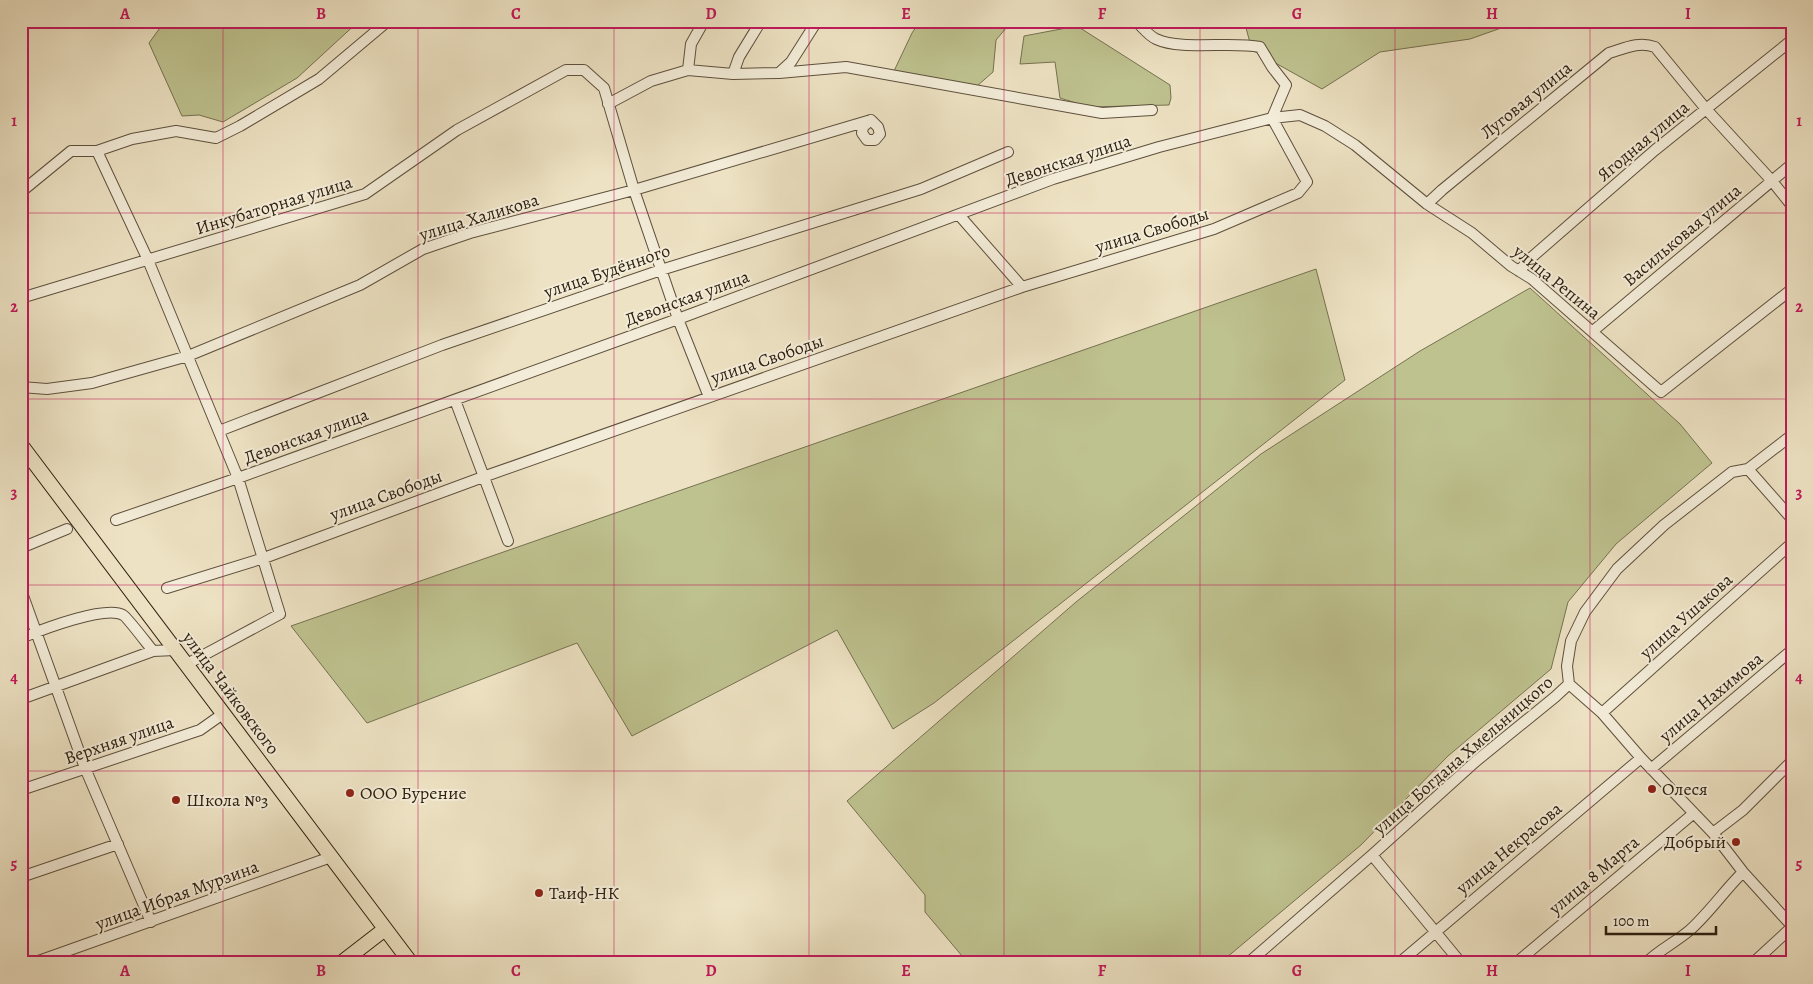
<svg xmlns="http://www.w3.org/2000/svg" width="1813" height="984" viewBox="0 0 1813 984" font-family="Alegreya,serif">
	<rect width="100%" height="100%" fill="#ede2c3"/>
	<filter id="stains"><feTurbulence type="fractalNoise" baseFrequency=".004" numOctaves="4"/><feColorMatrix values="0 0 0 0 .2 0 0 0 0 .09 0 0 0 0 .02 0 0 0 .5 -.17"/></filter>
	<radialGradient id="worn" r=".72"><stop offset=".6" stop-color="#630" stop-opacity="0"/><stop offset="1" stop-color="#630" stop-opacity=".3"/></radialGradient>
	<path fill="#bec28f" stroke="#767150" d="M 165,21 L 359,21 L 297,78 L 223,122 L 199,115 L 182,116 L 149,43 Z
		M 920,21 L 1012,21 L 996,40 L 993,72 L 977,86 L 894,71 L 912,33 Z
		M 1276,21 L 1521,21 L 1470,39 L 1380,52 L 1322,89 L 1252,50 L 1246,28 Z
		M 1077,26 L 1170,85 L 1171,98 L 1169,105 L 1089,107 L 1060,98 L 1055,62 L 1020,64 L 1024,36 Z
		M 1316,269 L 1345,380 L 934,703 L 893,729 L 837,630 L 632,736 L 577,643 L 367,723 L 291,626 Z
		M 1530,288 L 1680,424 L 1712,463 L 1616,544 L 1568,602 L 1551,669 L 1448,756 L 1361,845 L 1220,963 L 968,963 L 925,912 L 925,895 L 847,801 L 1076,602 L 1261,454 L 1420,351 Z"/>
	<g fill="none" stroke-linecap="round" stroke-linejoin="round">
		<defs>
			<path id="minor" d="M 1136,21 C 1142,27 1149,36 1156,39 C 1182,51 1230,41 1260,47 L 1272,67 L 1286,85 L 1272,118
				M 688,70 L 691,44 L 704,21
				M 779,73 L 846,67 L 1102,113 L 1152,110
				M 733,74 L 739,57 L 761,21
				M 608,104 L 651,81 L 688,70 L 733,74 L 779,73 L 791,62 L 817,21
				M 871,120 L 878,127 L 880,134 L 875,140 L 867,140 L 862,133 L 863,127 Z
				M 97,151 L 148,260 L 238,478 L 280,614 L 187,664
				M 21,192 L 71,151 L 97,151 L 132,139 L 176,131 L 216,138 L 240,126 L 319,79 L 388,21
				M 1427,204 L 1442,190 L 1609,53 C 1625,48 1639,41 1655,47 L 1706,109 L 1772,181 L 1792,206
				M 959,215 L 1022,287
				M 1519,271 L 1532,257 L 1655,150 L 1792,40
				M 21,298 L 365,194 L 457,130 L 566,70 L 584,70 L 604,88 L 634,190 L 678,319 L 709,397
				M 1593,331 L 1792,164
				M 21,387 L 47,389 L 92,383 L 188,356 L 360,285 L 423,249 L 470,233 L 634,190 L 871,120
				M 455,400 L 508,541
				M 219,431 L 442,345 L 661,270 L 921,189 L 1008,152
				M 1748,469 L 1792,519
				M 116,520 L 238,478 L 678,319 L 1053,179 L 1159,147 L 1272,118 L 1300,115 L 1325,126 L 1355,145 L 1427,204 L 1472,233 L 1511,266 L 1532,279 L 1661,392 L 1792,289
				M 21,548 L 67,529
				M 167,588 L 264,558 L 483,477 L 1022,287 L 1214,229 L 1298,193 L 1307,182 L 1272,118
				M 21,590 L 85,768 L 151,922
				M 21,638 C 41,630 105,605 123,615 C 127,617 148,645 153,651
				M 1569,684 L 1602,713 L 1641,758 L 1713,833 L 1743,872 L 1792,926
				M 21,699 L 153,651 L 175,650
				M 1602,713 L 1792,543
				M 1651,769 L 1792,650
				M 21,790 L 200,730 L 224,713
				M 1713,833 L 1743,810 L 1792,761
				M 1372,855 L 1461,963
				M 21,877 L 118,844
				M 33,963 L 331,857
				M 1248,963 L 1372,855 L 1475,762 L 1555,697 L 1569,684 L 1567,666 L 1571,641 L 1585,612 L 1617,569 L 1664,525 L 1732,472 L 1748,469 L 1792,435
				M 1399,963 L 1641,758
				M 1516,963 L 1694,813
				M 1646,963 C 1659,950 1676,942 1690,930 C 1709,913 1724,891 1743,872
				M 1753,963 L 1792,927"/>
			<path id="major" d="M 21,445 L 411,963
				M 341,963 L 385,929"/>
		</defs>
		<use href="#minor" stroke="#5e503d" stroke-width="12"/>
		<use href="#major" stroke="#2f2010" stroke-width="16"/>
		<use href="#minor" stroke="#f3ecd8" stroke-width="10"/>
		<use href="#major" stroke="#ede2c3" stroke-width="14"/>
	</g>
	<path fill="none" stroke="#c2185b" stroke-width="1" stroke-opacity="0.55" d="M 223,21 L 223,963M 418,21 L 418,963M 614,21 L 614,963M 809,21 L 809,963M 1004,21 L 1004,963M 1200,21 L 1200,963M 1395,21 L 1395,963M 1590,21 L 1590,963M 21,213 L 1792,213M 21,399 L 1792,399M 21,585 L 1792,585M 21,771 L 1792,771"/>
	<g fill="#8f2418" stroke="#f3ecd8" stroke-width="2">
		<circle cx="1652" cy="789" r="5"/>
		<circle cx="350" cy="793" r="5"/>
		<circle cx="176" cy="800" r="5"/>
		<circle cx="1736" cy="842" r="5"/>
		<circle cx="539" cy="893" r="5"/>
	</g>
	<g text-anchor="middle" stroke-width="4" stroke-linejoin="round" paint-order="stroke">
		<g font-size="18" fill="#2f2010" stroke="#f3ecd8">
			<text transform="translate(1526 100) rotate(-39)" y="6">Луговая улица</text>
			<text transform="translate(1643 141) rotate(-40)" y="6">Ягодная улица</text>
			<text transform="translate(1068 160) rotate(-18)" y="6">Девонская улица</text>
			<text transform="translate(274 205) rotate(-17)" y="6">Инкубаторная улица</text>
			<text transform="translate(479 217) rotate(-17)" y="6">улица Халикова</text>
			<text transform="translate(1152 230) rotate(-17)" y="6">улица Свободы</text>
			<text transform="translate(1682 235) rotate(-40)" y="6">Васильковая улица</text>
			<text transform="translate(607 271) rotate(-19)" y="6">улица Будённого</text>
			<text transform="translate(1557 282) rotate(39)" y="6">улица Репина</text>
			<text transform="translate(687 298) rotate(-20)" y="6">Девонская улица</text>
			<text transform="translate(767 359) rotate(-19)" y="6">улица Свободы</text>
			<text transform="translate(306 436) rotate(-20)" y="6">Девонская улица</text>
			<text transform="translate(386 495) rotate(-20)" y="6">улица Свободы</text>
			<text transform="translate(1686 616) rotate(-42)" y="6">улица Ушакова</text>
			<text transform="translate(231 693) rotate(53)" y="6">улица Чайковского</text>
			<text transform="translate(1711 697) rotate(-40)" y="6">улица Нахимова</text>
			<text transform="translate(119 740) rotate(-19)" y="6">Верхняя улица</text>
			<text transform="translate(1463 755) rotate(-41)" y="6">улица Богдана Хмельницкого</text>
			<text transform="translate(1509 848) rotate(-40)" y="6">улица Некрасова</text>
			<text transform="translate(1594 875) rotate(-40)" y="6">улица 8 Марта</text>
			<text transform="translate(177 895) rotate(-20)" y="6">улица Ибрая Мурзина</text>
		</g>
		<g font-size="18" fill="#2f2010" stroke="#f3ecd8" text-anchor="start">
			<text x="1662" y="795">Олеся</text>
			<text x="360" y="799">ООО Бурение</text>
			<text x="186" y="806">Школа №3</text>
			<text x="1726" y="848" text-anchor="end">Добрый</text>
			<text x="549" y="899">Таиф-НК</text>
		</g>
	</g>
	<rect width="1813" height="984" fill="none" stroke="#ede2c3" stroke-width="55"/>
	<path d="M1606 926v8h110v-8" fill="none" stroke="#2f2010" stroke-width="2.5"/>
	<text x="1613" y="926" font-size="15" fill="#2f2010" stroke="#f3ecd8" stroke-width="4" paint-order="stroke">100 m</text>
	<rect x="28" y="28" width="1758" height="928" fill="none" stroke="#c2185b" stroke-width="2"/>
	<g font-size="16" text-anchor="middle" font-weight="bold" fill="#c2185b">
		<text x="125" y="19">A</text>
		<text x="321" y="19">B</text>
		<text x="516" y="19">C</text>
		<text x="711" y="19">D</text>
		<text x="906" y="19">E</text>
		<text x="1102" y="19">F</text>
		<text x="1297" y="19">G</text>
		<text x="1492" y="19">H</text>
		<text x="1688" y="19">I</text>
		<text x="14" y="126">1</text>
		<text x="1799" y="126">1</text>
		<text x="14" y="312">2</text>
		<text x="1799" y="312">2</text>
		<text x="14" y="498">3</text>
		<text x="1799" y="498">3</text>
		<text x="14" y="683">4</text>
		<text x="1799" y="683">4</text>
		<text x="14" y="869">5</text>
		<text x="1799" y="869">5</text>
		<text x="125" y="976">A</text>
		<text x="321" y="976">B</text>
		<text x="516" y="976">C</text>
		<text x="711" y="976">D</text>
		<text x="906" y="976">E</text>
		<text x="1102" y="976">F</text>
		<text x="1297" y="976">G</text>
		<text x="1492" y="976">H</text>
		<text x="1688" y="976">I</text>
	</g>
	<rect width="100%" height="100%" filter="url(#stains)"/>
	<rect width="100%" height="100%" fill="url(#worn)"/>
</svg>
